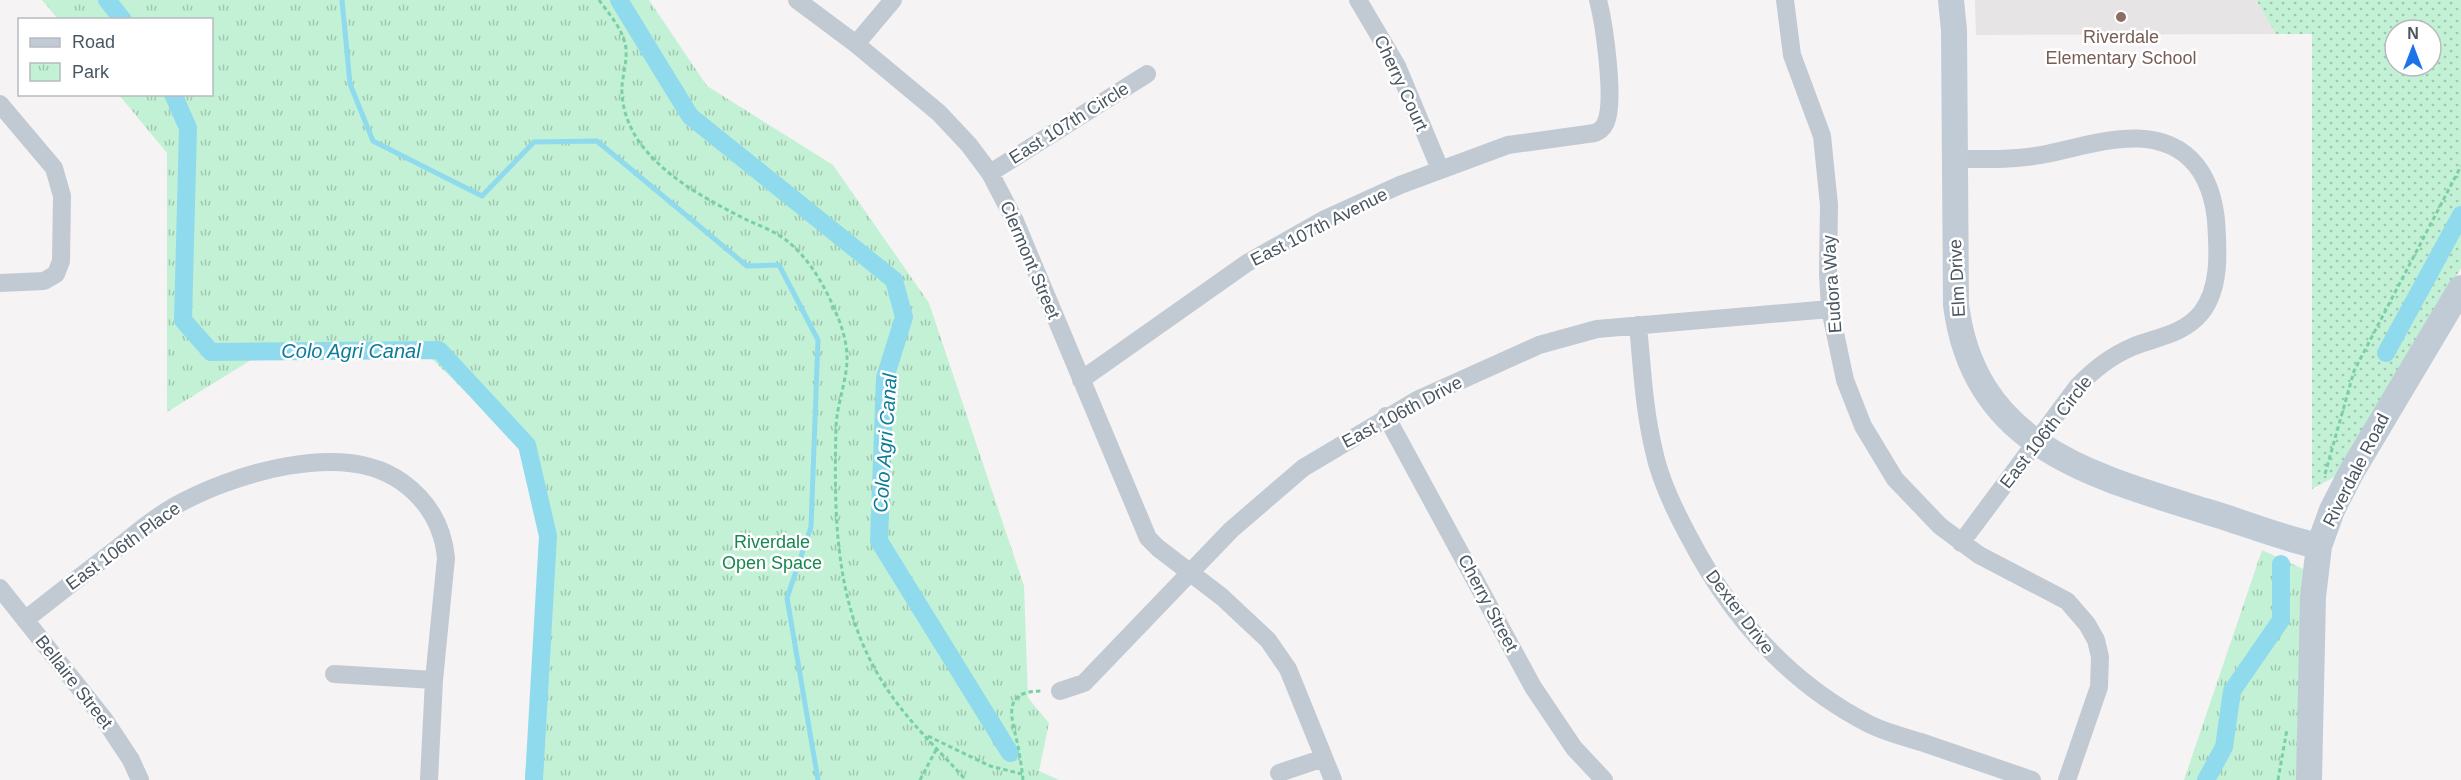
<svg xmlns="http://www.w3.org/2000/svg" width="2461" height="780" viewBox="0 0 2461 780" font-family="Helvetica,sans-serif">
	<defs>
		<pattern id="grass-dots" width="8" height="8" patternUnits="userSpaceOnUse" patternTransform="scale(1.5)"><rect width="8" height="8" fill="#c3f1d5"/><path d="M2 2h.1M6 6h.1" fill="none" stroke="#a0c6b0" stroke-width="1.8" stroke-linecap="round"/></pattern>
		<pattern id="park-tufts" width="24" height="20" patternUnits="userSpaceOnUse" patternTransform="scale(1.5)"><rect width="24" height="20" fill="#c3f1d5"/><path d="M3 7l-1-3M5 7V3M7 7l1-3M15 17l-1-3M17 17v-4M19 17l1-3" fill="none" stroke="#a0c6b0"/></pattern>
	</defs>
	<rect width="100%" height="100%" fill="#f5f3f3"/>
	<path fill="#e6e4e5" d="M 1975,0 L 2256,0 L 2276,34 L 1976,35 Z"/>
	<path fill="url(#grass-dots)" fill-rule="evenodd" d="M 2256,0 L 2461,0 L 2461,268 L 2376,407 L 2338,475 L 2312,489 L 2312,34 L 2276,34 ZM 2395,30 L 2431,30 L 2431,66 L 2395,66 Z"/>
	<path fill="url(#park-tufts)" d="M 42,0 L 649,0 L 707,86 L 833,165 L 929,303 L 1024,586 L 1028,698 L 1049,723 L 1039,771 L 1059,780 L 525,780 L 544,535 L 521,446 L 430,357 L 251,360 L 167,412 L 167,153 L 119,95 L 212,94 L 212,20 L 58,19 Z
		M 2262,550 L 2312,573 L 2306,780 L 2184,780 Z"/>
	<g fill="none" stroke-linecap="round" stroke-linejoin="round">
		<path stroke="#90daee" stroke-width="5" d="M 342,0 L 350,84 L 373,141 L 482,196 L 534,142 L 597,141 L 747,266 L 779,265 L 818,340 L 811,527 L 787,598 L 818,780"/>
		<path stroke="#90daee" stroke-width="18" d="M 107,0 L 123,20
			M 619,0 L 690,116 L 894,280 L 904,317 L 885,378 L 879,541 L 1010,753
			M 173,94 L 188,128 L 183,320 L 211,352 L 439,350 L 527,445 L 548,536 L 534,780
			M 2386,353 L 2461,215
			M 2206,780 L 2224,747 L 2232,691 L 2281,620 L 2281,564"/>
		<path stroke="#7ad0a6" stroke-width="3" stroke-dasharray="4.5 3" stroke-linecap="butt" d="M 599,0 C 609,14 624,30 626,49 C 627,61 623,74 622,86 C 621,106 628,126 640,143 C 666,178 706,199 745,219 C 758,225 774,231 786,240 C 809,258 825,286 836,313 C 842,326 847,343 847,358 C 847,381 837,403 836,427 C 834,512 834,601 879,676 C 901,715 936,747 966,780
			M 2325,474 L 2354,371 L 2461,166
			M 928,736 L 990,766 L 1022,774
			M 920,780 L 937,748
			M 1023,780 C 1022,769 1020,757 1018,746 C 1012,718 1000,691 1042,691
			M 2278,780 L 2287,729"/>
		<path stroke="#c1cad2" stroke-width="18" d="M 797,0 L 856,44 L 939,113 L 969,145 L 990,173 L 1015,221 L 1148,538 L 1158,548 L 1222,597 L 1268,640 L 1288,669 L 1333,780
			M 1358,0 L 1397,66 L 1440,169
			M 1785,0 L 1792,55 L 1822,136 L 1829,205 L 1828,273 L 1830,309 L 1845,380 L 1863,426 L 1895,479 L 1940,526 L 1979,555 L 2067,601 L 2087,624 L 2096,640 L 2100,657 L 2099,687 L 2067,780
			M 856,44 L 893,0
			M 0,104 L 54,168 L 62,196 L 61,261 L 56,274 L 44,281 L 0,283
			M 1954,159 C 1983,159 2013,160 2041,155 C 2091,146 2157,118 2196,165 C 2208,180 2214,201 2216,220 C 2218,250 2221,288 2201,313 C 2183,335 2156,337 2132,347 C 2111,356 2093,370 2077,387 L 1961,543
			M 990,173 L 1147,74
			M 1638,325 C 1642,367 1644,410 1654,451 C 1660,480 1674,509 1688,535 C 1730,616 1787,682 1869,724 C 1885,732 1904,737 1921,742 C 1958,755 1995,767 2032,780
			M 1081,380 L 1247,263 L 1323,220 L 1400,185 L 1508,145 L 1595,133 C 1599,131 1603,129 1605,124 C 1616,104 1604,23 1598,0
			M 1386,416 L 1533,687 L 1574,748 L 1604,780
			M 0,588 L 104,719 L 131,760 L 140,780
			M 25,620 C 55,596 85,573 115,550 C 134,535 152,519 173,507 C 231,474 343,439 402,482 C 427,500 443,526 446,558 L 434,680 L 429,780
			M 334,674 L 434,680
			M 1060,691 L 1084,683 L 1231,530 L 1303,468 L 1417,400 L 1539,345 L 1597,329 L 1830,309
			M 1279,773 L 1324,758"/>
		<path stroke="#c1cbd6" stroke-width="26" d="M 1951,0 L 1954,30 L 1956,305 C 1974,445 2089,475 2205,511 C 2243,522 2280,538 2319,546
			M 2309,780 L 2313,597 L 2319,546 L 2332,510 L 2352,471 L 2461,288"/>
	</g>
	<circle fill="#8d6e63" stroke="#fff" stroke-width="2" cx="2121" cy="17" r="6"/>
	<g text-anchor="middle" stroke-width="5" stroke-linejoin="round" paint-order="stroke">
		<g font-size="18" fill="#785e54" stroke="#fff">
			<text x="2121" y="43">Riverdale<tspan x="2121" dy="21">Elementary School</tspan></text>
		</g>
		<g font-size="18" fill="#4a5661" stroke="#fff">
			<text transform="translate(1401 83) rotate(65)" y="6">Cherry Court</text>
			<text transform="translate(1069 123) rotate(-32)" y="6">East 107th Circle</text>
			<text transform="translate(1319 227) rotate(-27)" y="6">East 107th Avenue</text>
			<text transform="translate(1030 260) rotate(67)" y="6">Clermont Street</text>
			<text transform="translate(1957 278) rotate(-93)" y="6">Elm Drive</text>
			<text transform="translate(1832 284) rotate(-94)" y="6">Eudora Way</text>
			<text transform="translate(1402 412) rotate(-28)" y="6">East 106th Drive</text>
			<text transform="translate(2046 432) rotate(-52)" y="6">East 106th Circle</text>
			<text transform="translate(2356 470) rotate(-63)" y="6">Riverdale Road</text>
			<text transform="translate(123 546) rotate(-36)" y="6">East 106th Place</text>
			<text transform="translate(1488 603) rotate(62)" y="6">Cherry Street</text>
			<text transform="translate(1740 612) rotate(53)" y="6">Dexter Drive</text>
			<text transform="translate(74 682) rotate(52)" y="6">Bellaire Street</text>
		</g>
		<g font-size="18" fill="#17864f" stroke="#fff">
			<text x="772" y="548">Riverdale<tspan x="772" dy="21">Open Space</tspan></text>
		</g>
		<g font-size="20" font-style="italic" fill="#0c7c9b" stroke="#fff">
			<text x="351" y="358">Colo Agri Canal</text>
			<text transform="translate(885 443) rotate(-86)" y="7">Colo Agri Canal</text>
		</g>
	</g>
	<rect x="18" y="18" width="195" height="78" fill="#ffffff" stroke="#b7bbc0" stroke-width="1.5"/>
	<rect x="30" y="38" width="30" height="9" fill="#c1cbd6" stroke="#b7bbc0" stroke-width="1.5"/>
	<text x="72" y="48" font-size="18" fill="#4a5661">Road</text>
	<rect x="30" y="63" width="30" height="18" fill="url(#park-tufts)" stroke="#b7bbc0" stroke-width="1.5"/>
	<text x="72" y="78" font-size="18" fill="#4a5661">Park</text>
	<g transform="translate(2413 48)"><circle r="28" fill="#ffffff" stroke="#b7bbc0" stroke-width="1.5"/>
	<path d="M0-4.5L10 22L0 15L-10 22Z" fill="#1a73e8"/>
	<text y="-9" font-size="16" font-weight="bold" text-anchor="middle" fill="#4a5661">N</text>
	</g>
</svg>
